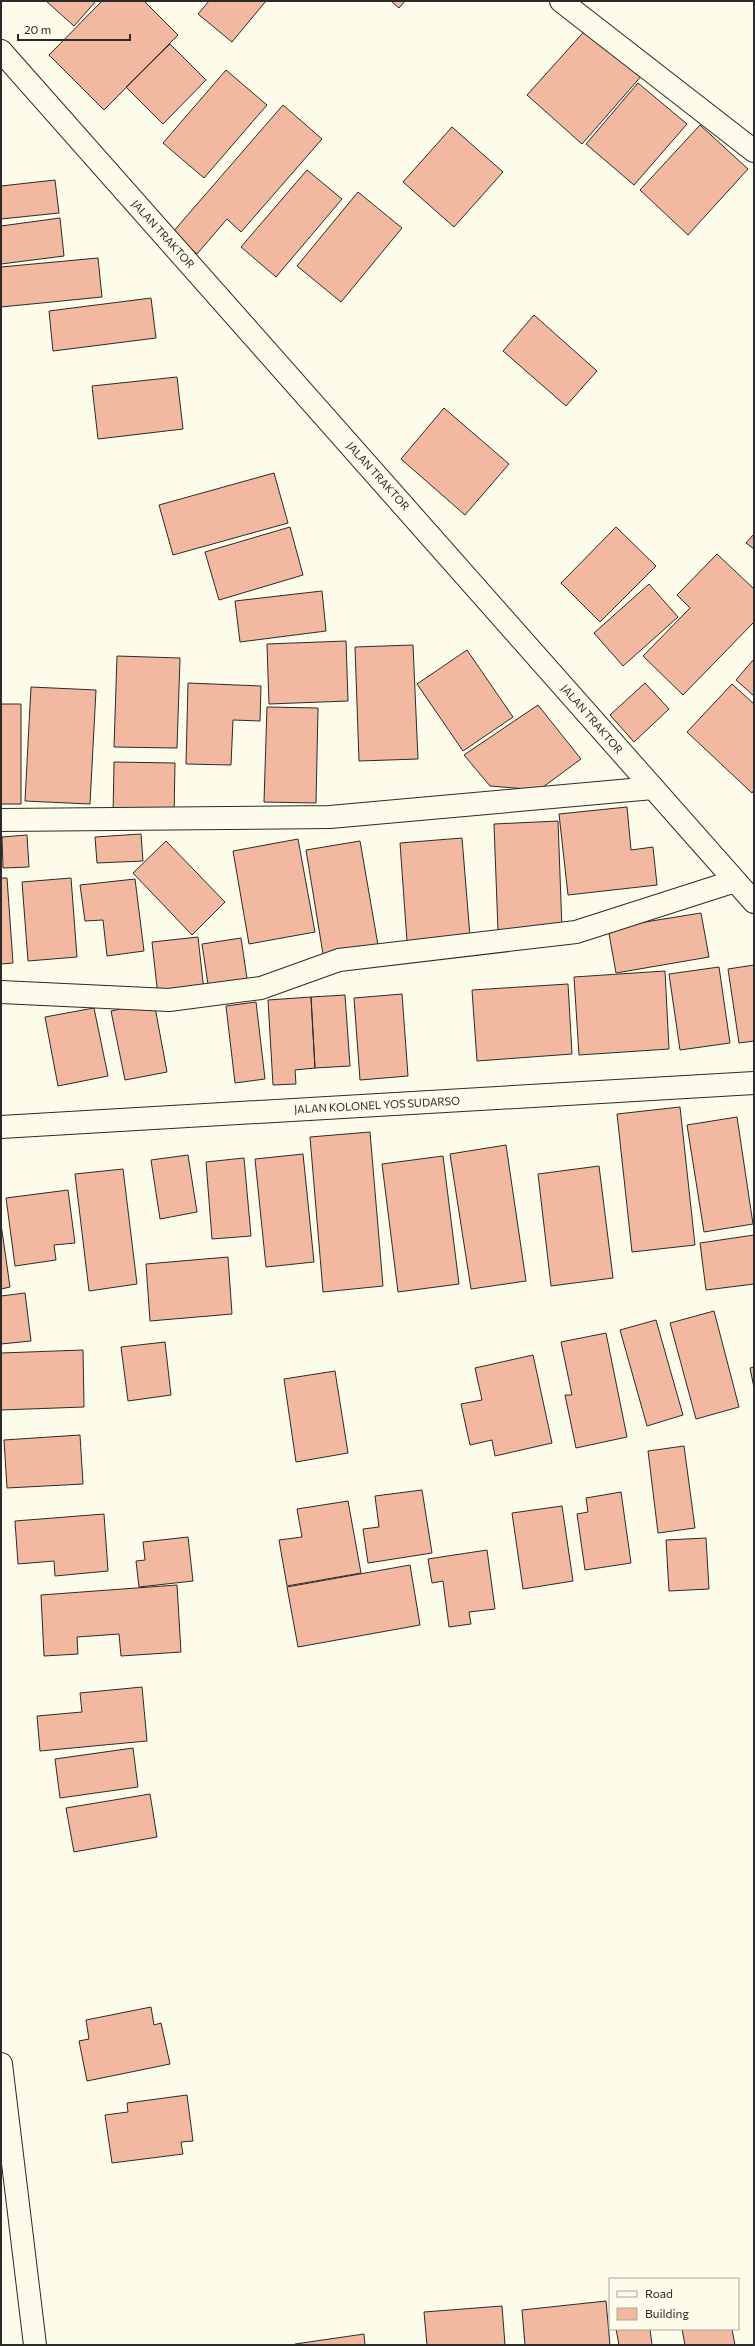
<svg xmlns="http://www.w3.org/2000/svg" width="755" height="2346" viewBox="0 0 755 2346" font-family="Commissioner,sans-serif">
	<rect width="100%" height="100%" fill="#fdfbea"/>
	<path fill="#f2b8a0" stroke="#2b2b2b" d="M 46,1 L 96,1 L 74,26 Z
		M 102,1 L 144,1 L 178,35 L 104,110 L 49,55 Z
		M 209,1 L 266,1 L 232,42 L 198,14 Z
		M 391,1 L 405,1 L 399,8 Z
		M 590,25 L 644,73 L 582,144 L 527,95 Z
		M 170,44 L 206,80 L 163,124 L 126,87 Z
		M 226,70 L 267,105 L 204,178 L 163,143 Z
		M 638,83 L 687,124 L 634,185 L 586,144 Z
		M 283,105 L 322,139 L 241,232 L 227,219 L 197,254 L 172,233 Z
		M 700,125 L 748,169 L 688,235 L 640,190 Z
		M 452,127 L 503,172 L 454,227 L 403,182 Z
		M 307,170 L 342,199 L 276,277 L 241,247 Z
		M 55,180 L 59,213 L 1,219 L 1,186 Z
		M 358,192 L 402,228 L 341,302 L 297,266 Z
		M 60,218 L 64,256 L 1,264 L 1,226 Z
		M 98,258 L 102,297 L 1,307 L 1,267 Z
		M 151,298 L 156,338 L 53,351 L 49,311 Z
		M 534,315 L 597,371 L 566,406 L 503,351 Z
		M 177,377 L 183,429 L 98,439 L 92,386 Z
		M 444,408 L 509,464 L 465,515 L 401,459 Z
		M 274,473 L 288,523 L 173,555 L 159,505 Z
		M 290,527 L 303,575 L 219,600 L 205,552 Z
		M 616,527 L 656,566 L 600,622 L 561,583 Z
		M 754,534 L 754,549 L 746,543 Z
		M 717,554 L 754,589 L 754,622 L 683,695 L 643,656 L 690,608 L 677,595 Z
		M 649,584 L 678,617 L 623,666 L 594,633 Z
		M 322,591 L 326,631 L 240,642 L 235,601 Z
		M 346,641 L 348,701 L 269,704 L 267,644 Z
		M 413,645 L 418,759 L 359,761 L 355,647 Z
		M 467,650 L 513,717 L 463,751 L 417,684 Z
		M 117,656 L 180,658 L 177,748 L 114,747 Z
		M 754,659 L 754,696 L 736,680 Z
		M 188,683 L 261,686 L 260,721 L 233,720 L 231,765 L 186,764 Z
		M 645,683 L 669,709 L 634,742 L 610,715 Z
		M 732,684 L 754,704 L 754,790 L 752,793 L 687,732 Z
		M 31,687 L 96,690 L 90,804 L 25,801 Z
		M 1,704 L 21,704 L 21,804 L 1,804 Z
		M 538,705 L 581,759 L 539,790 L 490,786 L 464,755 Z
		M 267,707 L 318,708 L 316,803 L 264,802 Z
		M 114,762 L 175,763 L 174,818 L 113,816 Z
		M 627,807 L 631,850 L 653,847 L 657,885 L 568,895 L 559,814 Z
		M 558,821 L 562,929 L 498,931 L 494,824 Z
		M 141,834 L 143,861 L 97,863 L 95,837 Z
		M 27,835 L 29,867 L 3,868 L 2,837 Z
		M 462,838 L 470,936 L 407,941 L 400,843 Z
		M 298,839 L 315,932 L 249,944 L 233,851 Z
		M 166,841 L 225,902 L 192,935 L 133,873 Z
		M 360,841 L 378,945 L 323,954 L 306,850 Z
		M 1,878 L 7,878 L 13,963 L 1,964 Z
		M 71,878 L 77,957 L 28,961 L 22,882 Z
		M 135,879 L 144,951 L 107,956 L 103,920 L 85,921 L 80,885 Z
		M 701,913 L 709,957 L 616,973 L 608,928 Z
		M 198,937 L 204,991 L 158,996 L 152,942 Z
		M 241,938 L 248,985 L 209,991 L 202,944 Z
		M 754,965 L 754,1041 L 739,1043 L 728,969 Z
		M 719,967 L 730,1043 L 680,1050 L 669,974 Z
		M 665,971 L 669,1049 L 579,1055 L 574,977 Z
		M 568,984 L 572,1054 L 477,1061 L 472,990 Z
		M 402,994 L 408,1076 L 360,1080 L 354,998 Z
		M 345,995 L 350,1066 L 315,1068 L 311,997 Z
		M 311,997 L 315,1068 L 295,1070 L 296,1084 L 273,1085 L 268,1000 Z
		M 154,1002 L 167,1072 L 125,1080 L 111,1011 Z
		M 256,1002 L 265,1079 L 235,1083 L 226,1006 Z
		M 94,1008 L 108,1076 L 58,1086 L 45,1017 Z
		M 680,1107 L 695,1245 L 632,1252 L 617,1114 Z
		M 737,1117 L 753,1224 L 704,1232 L 687,1125 Z
		M 370,1132 L 383,1286 L 323,1292 L 310,1137 Z
		M 506,1145 L 526,1281 L 471,1289 L 450,1154 Z
		M 303,1154 L 314,1262 L 266,1267 L 255,1159 Z
		M 188,1155 L 197,1212 L 160,1219 L 151,1160 Z
		M 443,1156 L 459,1284 L 398,1292 L 382,1164 Z
		M 244,1158 L 251,1236 L 212,1239 L 206,1162 Z
		M 599,1166 L 613,1278 L 551,1286 L 538,1174 Z
		M 123,1169 L 137,1284 L 89,1291 L 75,1174 Z
		M 68,1190 L 75,1243 L 54,1245 L 56,1260 L 15,1266 L 6,1198 Z
		M 1,1224 L 10,1287 L 1,1289 Z
		M 754,1235 L 754,1284 L 706,1290 L 700,1243 Z
		M 228,1257 L 232,1314 L 150,1321 L 146,1264 Z
		M 25,1293 L 31,1341 L 1,1344 L 1,1296 Z
		M 714,1311 L 739,1407 L 696,1419 L 670,1323 Z
		M 656,1320 L 683,1415 L 647,1426 L 620,1330 Z
		M 606,1333 L 627,1437 L 576,1448 L 565,1395 L 572,1395 L 561,1342 Z
		M 165,1342 L 171,1395 L 128,1401 L 121,1347 Z
		M 83,1350 L 84,1407 L 1,1410 L 1,1353 Z
		M 533,1355 L 552,1443 L 495,1456 L 492,1440 L 470,1445 L 461,1404 L 482,1400 L 475,1368 Z
		M 754,1367 L 754,1388 L 750,1368 Z
		M 335,1371 L 348,1453 L 296,1462 L 284,1379 Z
		M 80,1435 L 83,1484 L 7,1488 L 4,1440 Z
		M 684,1446 L 695,1528 L 658,1533 L 648,1451 Z
		M 422,1490 L 432,1553 L 368,1563 L 363,1529 L 379,1527 L 375,1496 Z
		M 621,1492 L 631,1563 L 585,1570 L 577,1514 L 588,1512 L 586,1498 Z
		M 348,1501 L 361,1573 L 287,1586 L 279,1540 L 302,1537 L 297,1509 Z
		M 562,1506 L 573,1581 L 523,1589 L 512,1513 Z
		M 104,1514 L 108,1571 L 55,1576 L 54,1561 L 18,1564 L 15,1521 Z
		M 188,1537 L 193,1581 L 139,1587 L 136,1561 L 145,1560 L 143,1542 Z
		M 706,1538 L 709,1589 L 669,1591 L 666,1540 Z
		M 487,1550 L 495,1609 L 469,1612 L 471,1624 L 449,1627 L 443,1581 L 432,1583 L 428,1559 Z
		M 410,1565 L 420,1625 L 298,1647 L 287,1587 Z
		M 177,1585 L 181,1652 L 121,1656 L 119,1634 L 77,1637 L 78,1654 L 44,1656 L 41,1595 Z
		M 142,1687 L 147,1741 L 40,1751 L 37,1716 L 82,1712 L 80,1693 Z
		M 133,1748 L 138,1787 L 60,1798 L 55,1759 Z
		M 150,1794 L 157,1837 L 74,1852 L 66,1808 Z
		M 151,2007 L 154,2025 L 161,2023 L 170,2064 L 87,2081 L 79,2041 L 89,2039 L 86,2020 Z
		M 187,2095 L 193,2141 L 181,2142 L 183,2154 L 112,2163 L 105,2115 L 128,2112 L 127,2103 Z
		M 606,2301 L 610,2345 L 525,2345 L 522,2310 Z
		M 502,2306 L 505,2345 L 427,2345 L 424,2312 Z
		M 616,2329 L 650,2329 L 652,2345 L 619,2345 Z
		M 682,2329 L 732,2329 L 735,2345 L 685,2345 Z
		M 364,2334 L 365,2345 L 295,2345 L 295,2344 Z"/>
	<g fill="none" stroke-linecap="round" stroke-linejoin="round">
		<defs>
			<path id="street" d="M 561,1 L 754,151
				M 1,820 L 330,817 L 653,788
				M 1,992 L 169,1000 L 261,988 L 339,960 L 576,932 L 735,881"/>
			<path id="secondary" d="M 1,51 L 754,902
				M 1,1127 L 754,1083
				M 1,2064 L 35,2345"/>
		</defs>
		<use href="#street" stroke="#2b2b2b" stroke-width="24"/>
		<use href="#secondary" stroke="#2b2b2b" stroke-width="24"/>
		<use href="#street" stroke="#fdfbea" stroke-width="22"/>
		<use href="#secondary" stroke="#fdfbea" stroke-width="22"/>
	</g>
	<g text-anchor="middle" stroke-width="3" stroke-linejoin="round" paint-order="stroke">
		<g font-size="11" fill="#2b2b2b" stroke="#fdfbea">
			<text transform="translate(163 234) rotate(48)" y="4">JALAN TRAKTOR</text>
			<text transform="translate(378 476) rotate(48)" y="4">JALAN TRAKTOR</text>
			<text transform="translate(592 719) rotate(49)" y="4">JALAN TRAKTOR</text>
			<text transform="translate(377 1105) rotate(-3)" y="4">JALAN KOLONEL YOS SUDARSO</text>
		</g>
	</g>
	<rect width="755" height="2346" fill="none" stroke="#2b2b2b" stroke-width="4"/>
	<rect x="609" y="2278" width="130" height="52" fill="#fdfbea" stroke="#a9a89e"/>
	<rect x="617" y="2291" width="20" height="6" fill="#fdfbea" stroke="#a9a89e"/>
	<text x="645" y="2298" font-size="12" fill="#2b2b2b">Road</text>
	<rect x="617" y="2308" width="20" height="12" fill="#f2b8a0" stroke="#a9a89e"/>
	<text x="645" y="2318" font-size="12" fill="#2b2b2b">Building</text>
	<path d="M18 34v6h112v-6" fill="none" stroke="#2b2b2b" stroke-width="2"/>
	<text x="24" y="34" font-size="12" fill="#2b2b2b" stroke="#fdfbea" stroke-width="3" paint-order="stroke">20 m</text>
</svg>
